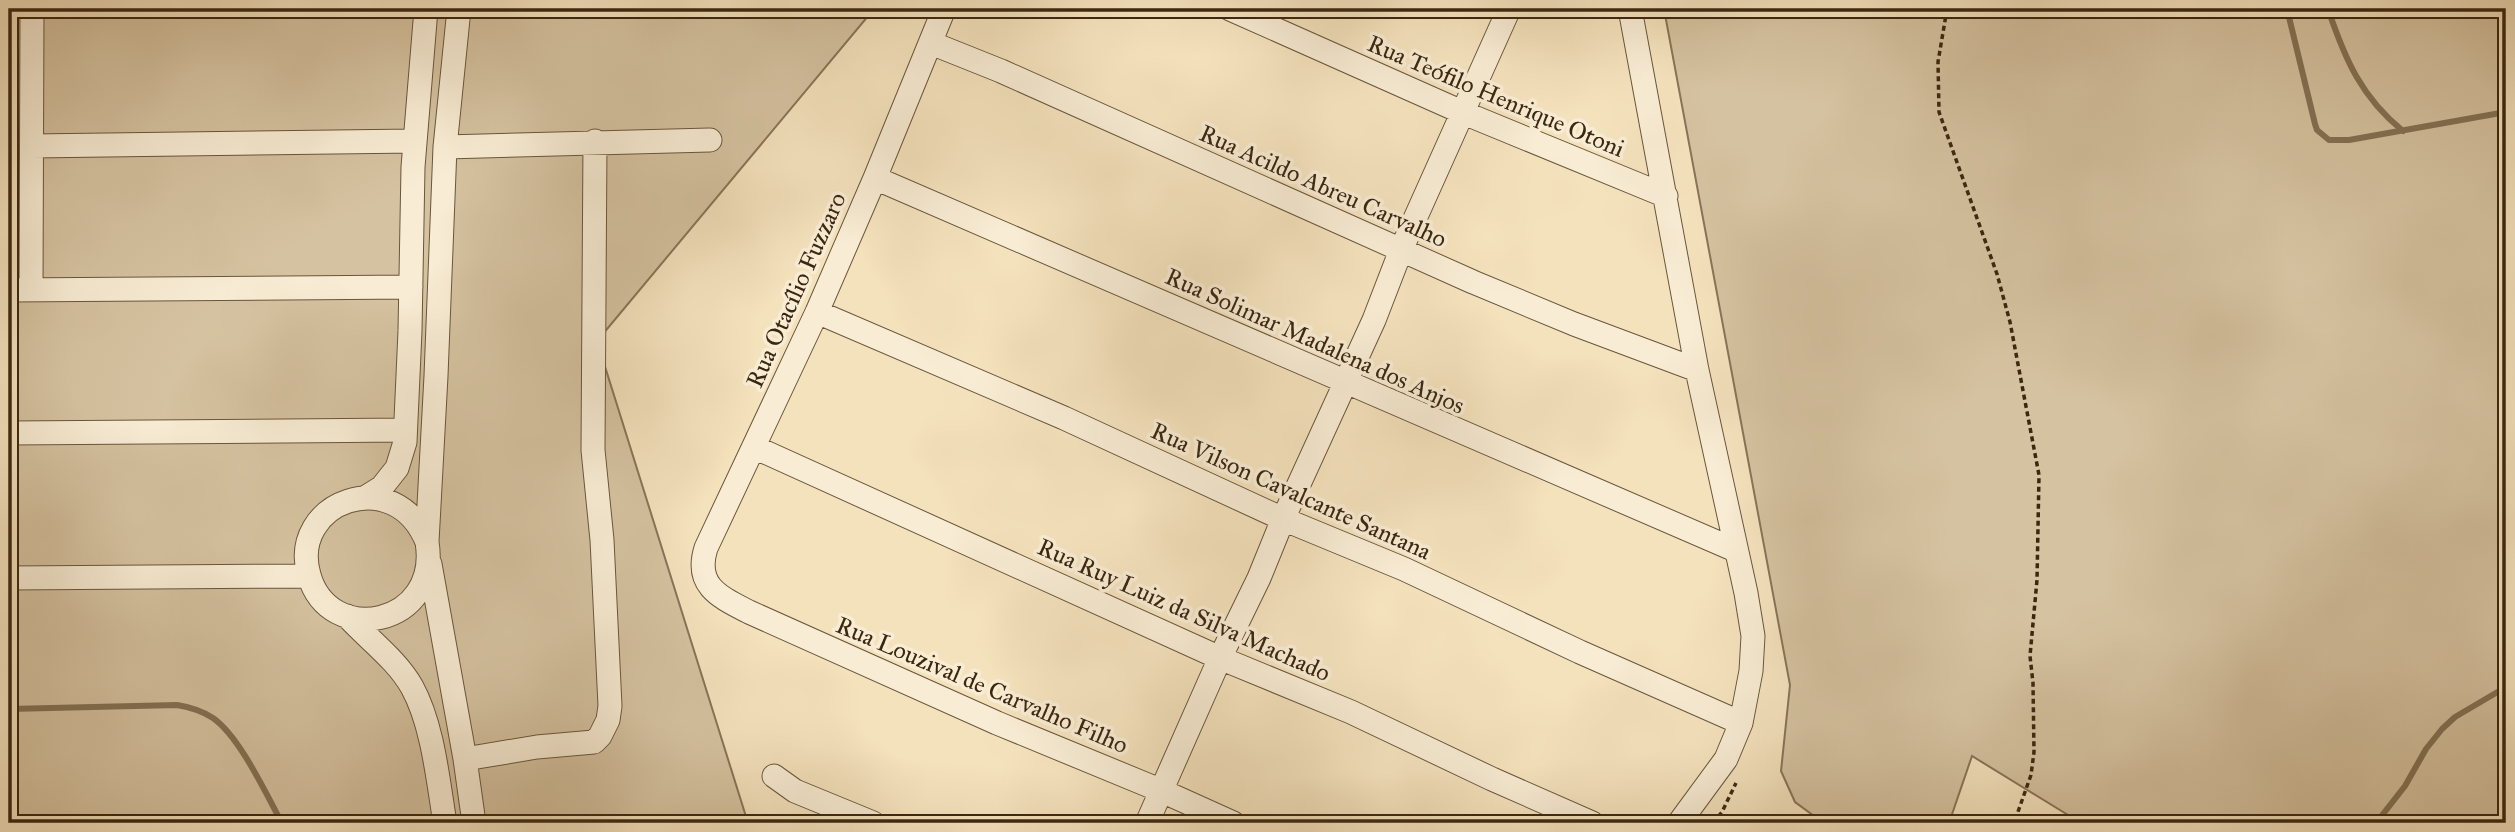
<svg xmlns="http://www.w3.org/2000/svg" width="2515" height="832" viewBox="0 0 2515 832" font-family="'IM FELL Great Primer',serif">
	<rect width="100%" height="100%" fill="#f4e2bd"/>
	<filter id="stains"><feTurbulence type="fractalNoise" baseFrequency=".00286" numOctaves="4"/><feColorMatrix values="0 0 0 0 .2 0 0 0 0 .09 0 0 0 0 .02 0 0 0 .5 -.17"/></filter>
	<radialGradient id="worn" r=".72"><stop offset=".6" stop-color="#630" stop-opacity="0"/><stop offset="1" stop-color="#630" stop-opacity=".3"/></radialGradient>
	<path fill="#d5c2a0" stroke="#887458" stroke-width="2" d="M 9,9 L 874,9 L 597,341 L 748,823 L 9,823 Z
		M 1664,9 L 2506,9 L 2506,823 L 2062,823 L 2068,815 L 1972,756 L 1949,823 L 1827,823 L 1821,821 L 1795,802 L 1781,771 L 1790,685 Z"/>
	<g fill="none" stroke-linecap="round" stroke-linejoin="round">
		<path stroke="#847154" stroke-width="6" d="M 2287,9 L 2315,124 L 2317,130 L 2329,140 L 2349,140 L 2506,112
			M 2328,9 C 2345,59 2361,97 2403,131
			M 9,709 L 177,705 C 190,707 202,711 213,718 C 240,737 266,794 282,823
			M 2376,823 L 2405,786 L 2426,749 L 2442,729 L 2455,717 L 2506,687"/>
		<defs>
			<path id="minor" d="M 944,9 L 875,178 L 817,312 L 706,548 C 694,586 720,597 749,612 L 997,723 L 1162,791 L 1233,823
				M 1230,9 L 1464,113 L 1666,196
				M 1630,9 L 1697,370 L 1746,593 L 1753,636 L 1751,671 L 1741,723 L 1726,759 L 1679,823
				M 931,43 L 1001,71 L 1473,282 L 1574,324 L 1697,370
				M 32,146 L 415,141
				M 445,147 L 710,140
				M 875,178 L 1735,550
				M 9,290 L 411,287
				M 31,290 L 32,9
				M 817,312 L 1064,418 L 1283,519 L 1404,569 L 1580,652 L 1741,723
				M 9,433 L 405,430
				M 754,447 L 1220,658 L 1351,712 L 1492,779 L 1592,823
				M 366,497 L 382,487 L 397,468 L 405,442 L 410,331 L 413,167 L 426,9
				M 427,542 C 395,462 288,502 309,575 C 329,648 441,626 427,542 L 436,376 L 445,147 L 459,9
				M 430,564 L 465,759 L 474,823
				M 9,578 L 309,576
				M 347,616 C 368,639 397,660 412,687 C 433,725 438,781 445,823
				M 465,759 L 537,747 L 594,742 L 600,736 L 608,720 L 610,706 L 602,540 L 593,450 L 595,141
				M 774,776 L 795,791 L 873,823
				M 1147,823 L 1220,658 L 1259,578 L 1283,519 L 1374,320 L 1401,250 L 1509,9"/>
		</defs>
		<use href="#minor" stroke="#69563b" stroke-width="25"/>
		<path stroke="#3b2710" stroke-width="3.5" stroke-dasharray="5 3.5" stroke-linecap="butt" d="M 1947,9 L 1938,62 L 1939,112 L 1997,274 L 2010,322 L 2039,475 L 2037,580 L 2030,656 L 2033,683 L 2034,752 L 2031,775 L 2014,823
			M 1713,823 L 1722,812 L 1736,783"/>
		<use href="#minor" stroke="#f8ecd4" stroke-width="23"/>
	</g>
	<g text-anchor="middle" stroke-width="7" stroke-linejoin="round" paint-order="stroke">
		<g font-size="24" fill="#3b2710" stroke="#f8ecd4">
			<text transform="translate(1496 96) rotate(23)" y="8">Rua Teófilo Henrique Otoni</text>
			<text transform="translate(1323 186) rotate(24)" y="8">Rua Acildo Abreu Carvalho</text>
			<text transform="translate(796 290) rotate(-66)" y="8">Rua Otacílio Fuzzaro</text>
			<text transform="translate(1315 341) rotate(24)" y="8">Rua Solimar Madalena dos Anjos</text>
			<text transform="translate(1291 491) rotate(24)" y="8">Rua Vilson Cavalcante Santana</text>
			<text transform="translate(1184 610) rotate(24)" y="8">Rua Ruy Luiz da Silva Machado</text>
			<text transform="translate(982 685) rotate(23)" y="8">Rua Louzival de Carvalho Filho</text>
		</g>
	</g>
	<rect width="2515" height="832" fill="none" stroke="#f4e2bd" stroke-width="35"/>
	<rect x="10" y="10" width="2494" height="811" fill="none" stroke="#3b2710" stroke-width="3.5"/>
	<rect x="18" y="18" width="2480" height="797" fill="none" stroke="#3b2710" stroke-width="2"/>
	<rect width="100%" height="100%" filter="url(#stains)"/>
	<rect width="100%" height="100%" fill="url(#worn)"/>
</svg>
